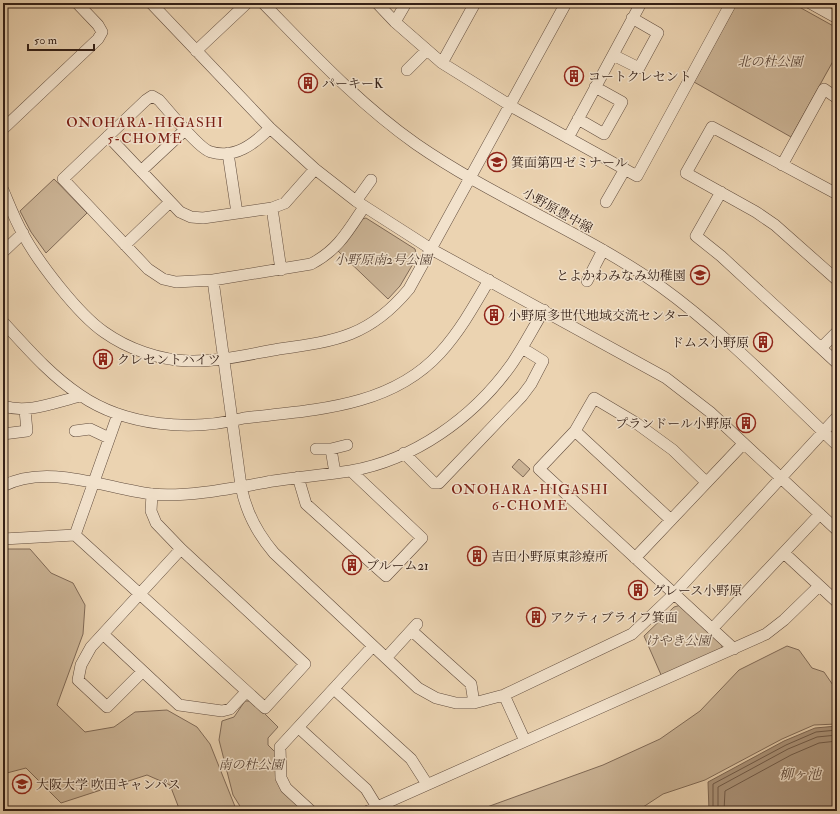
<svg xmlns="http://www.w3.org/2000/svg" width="840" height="814" viewBox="0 0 840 814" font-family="'IM FELL Double Pica','Noto Serif JP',serif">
	<rect width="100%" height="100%" fill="#ebd3b1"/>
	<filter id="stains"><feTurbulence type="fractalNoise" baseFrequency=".005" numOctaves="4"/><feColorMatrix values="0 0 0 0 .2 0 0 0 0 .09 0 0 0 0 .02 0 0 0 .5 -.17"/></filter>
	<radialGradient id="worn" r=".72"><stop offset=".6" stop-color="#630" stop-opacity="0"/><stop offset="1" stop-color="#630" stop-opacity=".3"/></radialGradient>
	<path fill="#ccb597" stroke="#806a57" d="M 737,3 L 792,3 L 837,28 L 837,54 L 791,137 L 694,82 Z
		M 54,179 L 87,213 L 46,253 L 31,232 L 20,211 Z
		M 366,218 L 415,249 L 417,257 L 400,286 L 388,299 L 338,251 L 362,219 Z
		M 519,459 L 530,469 L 523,477 L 512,467 Z
		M 3,549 L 30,549 L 51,573 L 73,583 L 85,605 L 83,634 L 57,705 L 85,732 L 114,727 L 135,712 L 167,710 L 197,727 L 210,744 L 236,809 L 239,811 L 180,811 L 170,785 L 147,775 L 61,803 L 26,768 L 3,774 L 3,643 L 4,642 Z
		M 681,605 L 723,644 L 720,651 L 662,677 L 644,636 L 674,607 Z
		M 787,646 L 799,650 L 812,668 L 824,672 L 837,691 L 837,724 L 814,725 L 782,739 L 705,780 L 663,794 L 637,811 L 476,811 L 603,765 L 660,739 L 700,711 L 739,670 Z
		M 245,701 L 252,701 L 278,727 L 268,738 L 268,745 L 276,753 L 278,780 L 303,809 L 302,811 L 243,811 L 233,795 L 219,740 L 222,721 L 234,717 Z"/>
	<path fill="#ad967d" stroke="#7d6754" d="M 837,726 L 837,811 L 709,811 L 708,782 L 784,741 L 815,728 Z"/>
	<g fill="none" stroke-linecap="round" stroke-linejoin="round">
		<path stroke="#705b4a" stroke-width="1" d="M 713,811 L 713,784 L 786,745 L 816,732 L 837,730
			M 718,811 L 718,787 L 788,749 L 817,737 L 837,735
			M 724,811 L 725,791 L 791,755 L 819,743 L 837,741"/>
		<defs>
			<path id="minor" d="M 151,3 L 270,128 L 315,169 L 356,201 L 431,249 L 666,378 L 710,412 L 837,530
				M 263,3 C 312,53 359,104 416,144 C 494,198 583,232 660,286 C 724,332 780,391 837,445
				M 377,3 L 395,22 L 442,63 L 516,109 L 637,176 L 731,3
				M 810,3 L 837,18
				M 395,22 L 406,3
				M 196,51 L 247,3
				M 613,55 L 639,68 L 658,33 L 632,18
				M 442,63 L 475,3
				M 407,70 L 427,50
				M 578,119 L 604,134 L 622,102 L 595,87
				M 270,128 C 254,144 235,159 211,152 C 200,150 168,110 159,100 L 152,96 L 146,100 L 63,179 L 148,269 L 163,279 L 176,282 L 213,280 L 311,264 C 338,250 348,231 364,207
				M 3,129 L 98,39 L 102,32 L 98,25 L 77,3
				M 108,136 L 180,212 L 191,217 L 203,218 L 272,208
				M 568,138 L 641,3
				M 228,153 L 237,213
				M 782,165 L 824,89 L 837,98
				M 141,171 L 186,129
				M 3,190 C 9,204 15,220 23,234 C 38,262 78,314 104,332 C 128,349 159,360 189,361 C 218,362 250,354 279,349 C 337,341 370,336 409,289 L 566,3
				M 721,192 L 696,236 L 721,256 L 837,363
				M 837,194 L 712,127 L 686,173 L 756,212 L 775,225 L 837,280
				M 356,201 L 371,180
				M 606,202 L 625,169
				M 125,245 L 170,202
				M 3,252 L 23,233
				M 281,270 L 272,208 L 285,203 L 315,169
				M 213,280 L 241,486 C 246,513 257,533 274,553 L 418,688 L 436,698 L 456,703 L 474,703 L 504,695 L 632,634 L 674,594 L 837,417
				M 587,281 L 603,250
				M 3,322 C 27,348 50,375 80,395 C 125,426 191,432 244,418 C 312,410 390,408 440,353 C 460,331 474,306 489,280
				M 821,348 L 837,332
				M 3,406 C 29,414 55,402 81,396
				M 75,431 L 90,429 L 109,438
				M 575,431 L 671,520
				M 3,434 L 27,431 L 25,410
				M 316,449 L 331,449 L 347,445
				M 331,449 L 335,473
				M 404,453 L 434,483 L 439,483 L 522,396 L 531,384 L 543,361 L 522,348
				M 298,477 L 306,504 L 386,576 L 422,538 L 351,471
				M 706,482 L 673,450 L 636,423 L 594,398 L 575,431 L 539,469 L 734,649
				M 3,486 C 47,463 105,488 151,494 C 185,498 239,487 273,481 C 299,477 324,475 350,471 C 414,460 473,418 511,365 C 523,348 533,328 544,310
				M 75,535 L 118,414
				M 3,539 L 75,535 L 265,708 L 305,664 L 181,549 L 156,523 L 151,511 L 152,494
				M 784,553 L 837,602
				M 635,558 L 743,444
				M 712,629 L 820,514
				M 412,631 L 471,684 L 474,703
				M 103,634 L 179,705 L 222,711 L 230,709 L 246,692
				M 386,658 L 417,624
				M 142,672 L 107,707 L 78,680 L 81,665 L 91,647 L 181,549
				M 334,689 L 411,759 L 427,784
				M 504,695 L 525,741
				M 299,728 L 366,789 L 377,807
				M 311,811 L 286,788 L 281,778 L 280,747 L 373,646
				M 368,811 L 766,634 L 784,620 L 819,586"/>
		</defs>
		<use href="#minor" stroke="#624d3e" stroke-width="12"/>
		<use href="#minor" stroke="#f2e2cc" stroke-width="11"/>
	</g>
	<defs>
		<symbol id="building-ring" viewBox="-11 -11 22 22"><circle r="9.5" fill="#f2e2cc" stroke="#8f2418" stroke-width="1.5"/><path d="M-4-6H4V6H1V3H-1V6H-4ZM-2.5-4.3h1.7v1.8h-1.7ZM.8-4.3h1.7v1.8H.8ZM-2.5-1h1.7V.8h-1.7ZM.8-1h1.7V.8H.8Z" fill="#8f2418"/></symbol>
		<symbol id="school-ring" viewBox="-11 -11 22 22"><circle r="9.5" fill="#f2e2cc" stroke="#8f2418" stroke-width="1.5"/><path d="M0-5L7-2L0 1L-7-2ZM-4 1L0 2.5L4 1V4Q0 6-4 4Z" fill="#8f2418"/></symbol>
		<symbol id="university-ring" viewBox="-11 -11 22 22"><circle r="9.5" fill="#f2e2cc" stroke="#8f2418" stroke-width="1.5"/><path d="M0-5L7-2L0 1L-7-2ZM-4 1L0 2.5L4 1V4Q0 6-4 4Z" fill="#8f2418"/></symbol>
	</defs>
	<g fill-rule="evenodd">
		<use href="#building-ring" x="563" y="65" width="22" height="22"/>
		<use href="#building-ring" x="297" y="72" width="22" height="22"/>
		<use href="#school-ring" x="486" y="151" width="22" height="22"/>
		<use href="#school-ring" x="689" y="264" width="22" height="22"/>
		<use href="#building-ring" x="483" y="304" width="22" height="22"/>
		<use href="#building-ring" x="752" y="331" width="22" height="22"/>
		<use href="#building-ring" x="92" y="348" width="22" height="22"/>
		<use href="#building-ring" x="735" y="412" width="22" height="22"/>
		<use href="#building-ring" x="466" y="545" width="22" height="22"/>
		<use href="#building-ring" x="341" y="554" width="22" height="22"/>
		<use href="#building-ring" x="627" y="579" width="22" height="22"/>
		<use href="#building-ring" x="525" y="606" width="22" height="22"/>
		<use href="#university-ring" x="11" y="773" width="22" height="22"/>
	</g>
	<g text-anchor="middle" stroke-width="3" stroke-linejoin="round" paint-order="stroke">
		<g font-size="13" font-style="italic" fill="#5a4537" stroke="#f2e2cc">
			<text x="770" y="66">北の杜公園</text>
			<text x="383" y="264">小野原南2号公園</text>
			<text x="678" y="645">けやき公園</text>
			<text x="251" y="769">南の杜公園</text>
		</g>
		<g font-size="13" fill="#342017" stroke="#f2e2cc" text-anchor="start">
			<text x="588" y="81">コートクレセント</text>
			<text x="322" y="88">パーキーK</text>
			<text x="511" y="167">箕面第四ゼミナール</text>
			<text x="686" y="280" text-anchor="end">とよかわみなみ幼稚園</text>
			<text x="508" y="320">小野原多世代地域交流センター</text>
			<text x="749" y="347" text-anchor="end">ドムス小野原</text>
			<text x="117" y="364">クレセントハイツ</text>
			<text x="732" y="428" text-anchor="end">プランドール小野原</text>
			<text x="491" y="561">吉田小野原東診療所</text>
			<text x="366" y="570">ブルーム21</text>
			<text x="652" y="595">グレース小野原</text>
			<text x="550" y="622">アクティブライフ箕面</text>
			<text x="36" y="789">大阪大学 吹田キャンパス</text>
		</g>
		<g font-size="13" fill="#342017" stroke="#f2e2cc">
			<text transform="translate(558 210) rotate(29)" y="5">小野原豊中線</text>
		</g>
		<g font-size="14" letter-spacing="1" fill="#7a1f14" stroke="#f2e2cc">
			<text x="145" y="127">ONOHARA-HIGASHI<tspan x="145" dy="16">5-CHOME</tspan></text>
			<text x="530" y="494">ONOHARA-HIGASHI<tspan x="530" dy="16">6-CHOME</tspan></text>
		</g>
		<g font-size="14" font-style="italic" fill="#5e493b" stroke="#f2e2cc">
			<text x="800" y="779">柳ヶ池</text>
		</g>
	</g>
	<rect width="840" height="814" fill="none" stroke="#ebd3b1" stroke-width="16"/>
	<rect x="4" y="4" width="832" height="806" fill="none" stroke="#342017" stroke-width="2"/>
	<rect x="8" y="8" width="824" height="798" fill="none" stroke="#342017"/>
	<path d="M28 44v6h66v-6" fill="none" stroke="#342017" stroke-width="2"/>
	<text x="34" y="44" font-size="12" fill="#342017" stroke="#f2e2cc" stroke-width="3" paint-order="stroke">50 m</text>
	<rect width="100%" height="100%" filter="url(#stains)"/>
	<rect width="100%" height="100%" fill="url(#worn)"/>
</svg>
